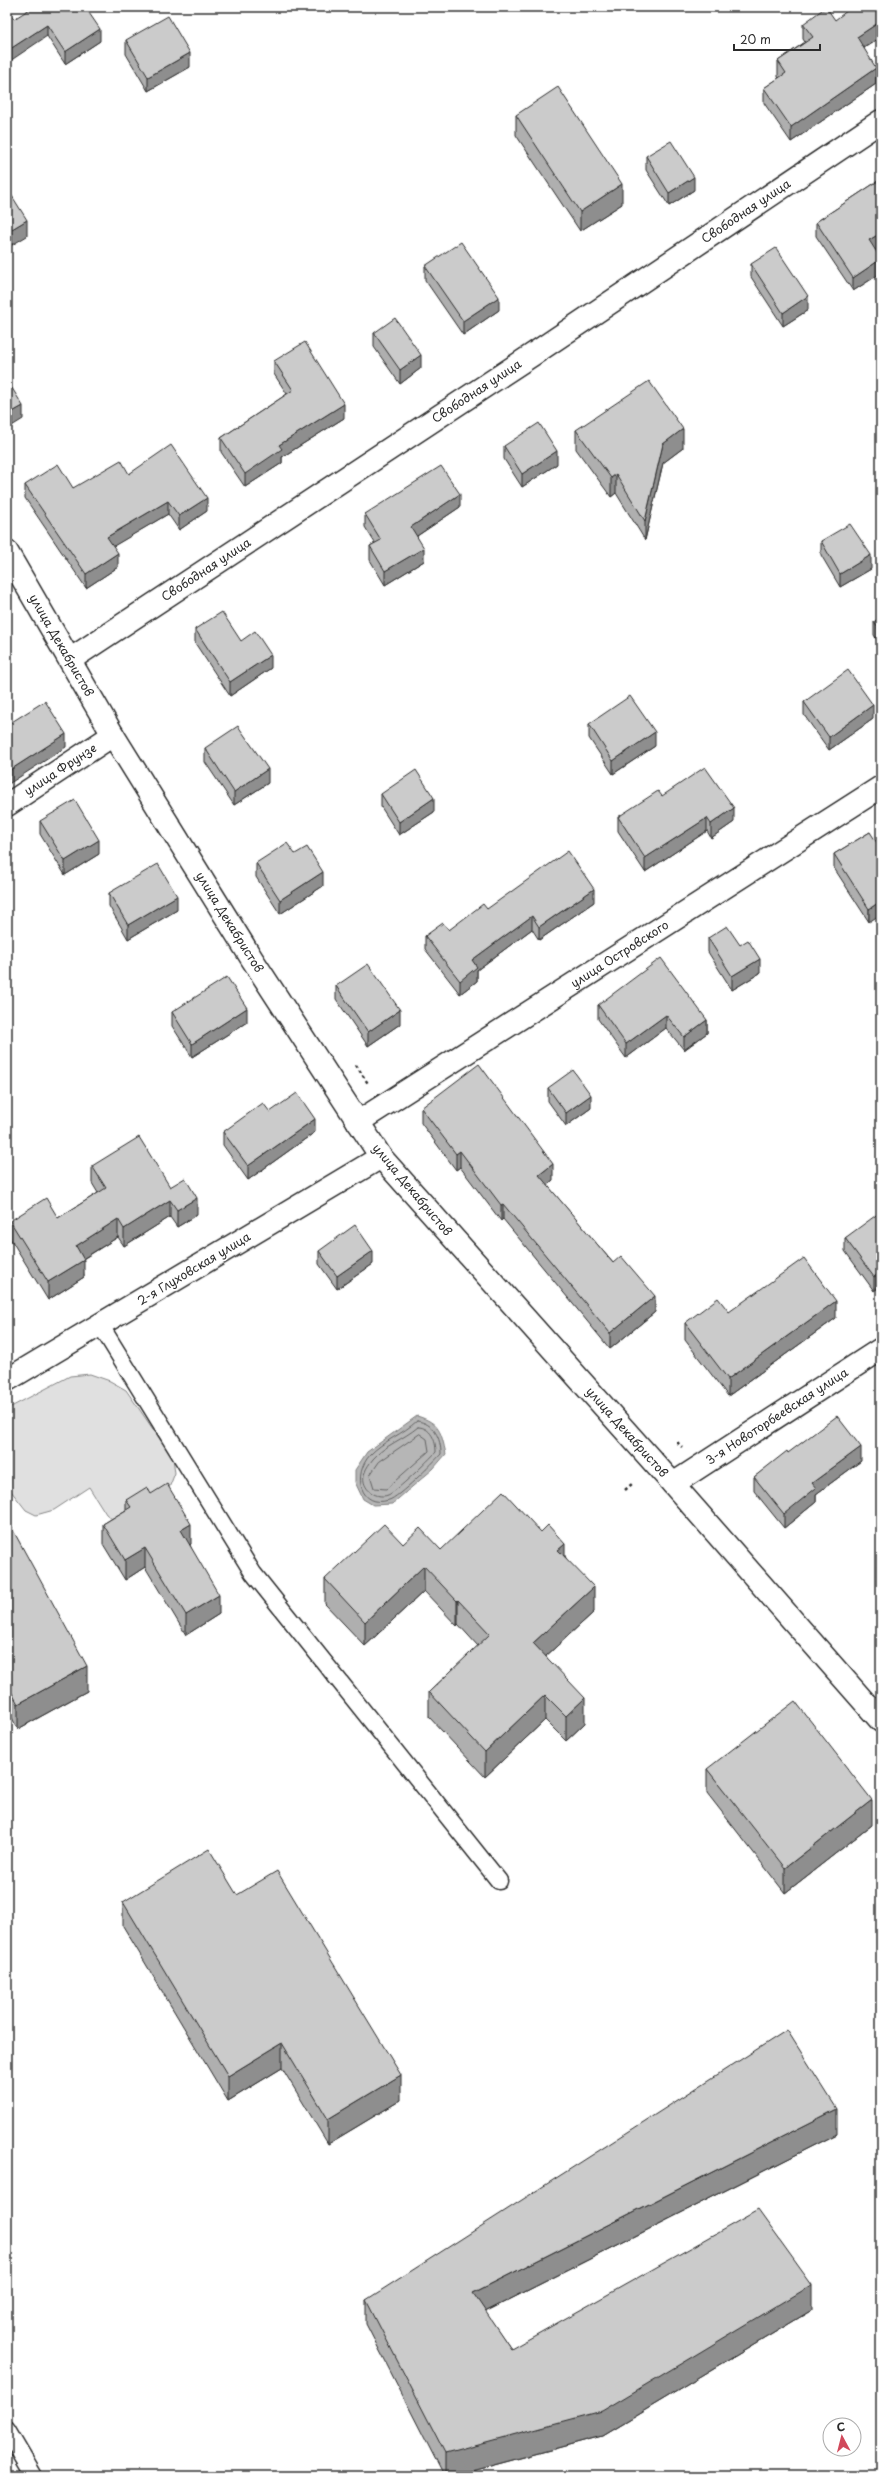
<svg xmlns="http://www.w3.org/2000/svg" width="888" height="2483" viewBox="0 0 888 2483" font-family="'Playpen Sans',sans-serif">
	<rect width="100%" height="100%" fill="#fff"/>
	<filter id="ink" filterUnits="userSpaceOnUse"><feTurbulence type="fractalNoise" baseFrequency=".025" numOctaves="2"/><feDisplacementMap in="SourceGraphic" scale="8" xChannelSelector="R" yChannelSelector="G"/><feConvolveMatrix kernelMatrix="1 2 1 2 8 2 1 2 1" color-interpolation-filters="sRGB"/></filter>
	<g filter="url(#ink)">
		<path fill="#e0e0e0" stroke="#868686" d="M 90,1374 L 110,1381 L 126,1390 L 173,1458 L 175,1473 L 169,1488 L 113,1520 L 106,1514 L 89,1487 L 54,1510 L 36,1515 L 26,1510 L 7,1486 L 7,1409 L 70,1376 Z"/>
		<path fill="#b6b6b6" stroke="#7e7e7e" d="M 417,1416 C 440,1423 441,1432 446,1454 L 433,1469 L 392,1504 L 373,1505 L 363,1499 L 355,1482 L 355,1470 L 367,1452 Z"/>
		<g fill="none" stroke-linecap="round" stroke-linejoin="round">
			<path stroke="#636363" stroke-width="1" d="M 417,1421 C 434,1423 441,1438 441,1454 C 434,1462 398,1498 389,1500 C 360,1509 352,1475 370,1455 C 383,1441 403,1434 417,1421 Z
				M 418,1427 C 431,1427 436,1441 436,1452 C 429,1460 396,1492 388,1495 C 374,1500 359,1486 365,1472 C 366,1468 370,1463 373,1459 C 385,1445 404,1439 418,1427 Z
				M 420,1434 L 427,1439 L 429,1451 L 386,1489 L 374,1488 L 370,1475 L 379,1462 Z"/>
			<defs>
				<path id="lane" d="M 101,1326 L 253,1573 L 499,1881
					M 7,2430 L 34,2476"/>
				<g id="street">
					<path id="s1" d="M 71,659 L 532,355 L 881,121"/>
					<path id="s2" d="M 7,805 L 113,735"/>
					<path id="s3" d="M 358,1122 L 881,787"/>
					<path id="s4" d="M 673,1484 L 881,1349"/>
				</g>
				<g id="primary">
					<path id="s5" d="M 381,1157 L 673,1484 L 881,1721"/>
				</g>
				<g id="highway">
					<path id="s6" d="M 7,552 L 113,735 L 252,959 L 381,1157 L 7,1380"/>
				</g>
			</defs>
			<use href="#lane" stroke="#2b2b2b" stroke-width="19"/>
			<use href="#street" stroke="#2b2b2b" stroke-width="25"/>
			<use href="#primary" stroke="#2b2b2b" stroke-width="25"/>
			<use href="#highway" stroke="#2b2b2b" stroke-width="25"/>
			<path stroke="#2b2b2b" stroke-width="2.5" stroke-dasharray="3 3" stroke-linecap="butt" d="M 356,1065 L 369,1085
				M 677,1442 L 682,1447
				M 625,1490 L 633,1483"/>
			<use href="#lane" stroke="#fff" stroke-width="16"/>
			<use href="#street" stroke="#fff" stroke-width="22"/>
			<use href="#primary" stroke="#fff" stroke-width="22"/>
			<use href="#highway" stroke="#fff" stroke-width="22"/>
		</g>
		<path fill="#afafaf" stroke="#2b2b2b" d="M 33,7 L 100,41 L 65,64 L 47,36 Z
			M 881,7 L 881,37 L 864,48 L 876,84 L 791,142 L 764,103 L 764,88 L 779,78 L 778,77 L 778,61 L 805,42 L 803,39 L 803,24 L 835,20 Z
			M 126,40 L 190,67 L 148,91 L 126,54 Z
			M 516,115 L 622,204 L 580,231 L 516,135 Z
			M 646,156 L 694,190 L 669,206 L 646,170 Z
			M 881,179 L 881,246 L 875,250 L 881,259 L 881,273 L 853,291 L 816,236 L 816,222 Z
			M 751,264 L 808,310 L 783,326 L 751,277 Z
			M 425,266 L 499,310 L 463,335 L 425,280 Z
			M 374,333 L 421,368 L 400,384 L 374,347 Z
			M 274,361 L 344,418 L 282,457 L 282,463 L 245,487 L 221,452 L 221,438 L 287,394 L 274,374 Z
			M 576,430 L 683,448 L 663,463 L 645,540 L 616,493 L 611,497 L 576,449 Z
			M 504,446 L 557,464 L 522,487 L 504,459 Z
			M 129,474 L 207,511 L 179,530 L 168,514 L 113,546 L 118,567 L 86,588 L 25,498 L 25,485 L 73,488 Z
			M 460,507 L 417,536 L 424,561 L 385,585 L 370,560 L 370,546 L 375,543 L 365,527 L 365,514 Z
			M 821,541 L 871,569 L 840,587 L 821,555 Z
			M 881,617 L 881,646 L 874,635 L 874,622 Z
			M 195,629 L 241,641 L 271,668 L 230,696 L 195,643 Z
			M 804,702 L 873,719 L 829,750 L 804,715 Z
			M 589,724 L 655,746 L 613,774 L 589,738 Z
			M 205,748 L 268,783 L 234,805 L 205,762 Z
			M 381,794 L 434,812 L 399,835 L 381,807 Z
			M 662,796 L 734,822 L 711,838 L 707,831 L 645,872 L 618,831 L 618,817 Z
			M 40,821 L 99,854 L 65,875 L 40,834 Z
			M 870,832 L 869,922 L 834,868 L 834,854 Z
			M 295,854 L 323,886 L 280,914 L 256,877 L 256,863 Z
			M 109,893 L 177,910 L 128,939 L 109,906 Z
			M 594,902 L 539,940 L 532,929 L 477,970 L 477,981 L 460,994 L 425,949 L 425,936 L 449,930 L 487,909 Z
			M 708,938 L 740,945 L 760,973 L 732,990 L 708,952 Z
			M 336,986 L 400,1024 L 368,1046 L 336,999 Z
			M 598,1005 L 707,1020 L 707,1033 L 684,1050 L 666,1028 L 626,1058 L 598,1019 Z
			M 172,1012 L 247,1022 L 192,1057 L 172,1026 Z
			M 548,1088 L 591,1108 L 566,1126 L 548,1101 Z
			M 421,1108 L 553,1180 L 547,1185 L 613,1263 L 655,1312 L 610,1349 L 503,1219 L 501,1221 L 460,1167 L 456,1170 L 421,1123 Z
			M 270,1112 L 315,1132 L 248,1180 L 223,1145 L 223,1132 Z
			M 92,1166 L 170,1187 L 197,1215 L 177,1227 L 170,1217 L 124,1246 L 118,1237 L 83,1259 L 84,1277 L 48,1300 L 10,1238 L 10,1221 L 58,1218 L 98,1193 L 92,1183 Z
			M 881,1217 L 874,1291 L 845,1251 L 845,1238 Z
			M 319,1251 L 373,1264 L 337,1289 L 319,1264 Z
			M 729,1312 L 836,1318 L 728,1396 L 685,1340 L 685,1323 Z
			M 788,1453 L 861,1461 L 816,1494 L 816,1502 L 784,1528 L 754,1491 L 754,1477 Z
			M 151,1494 L 191,1544 L 190,1545 L 219,1614 L 186,1635 L 145,1567 L 125,1580 L 103,1544 L 103,1524 L 126,1510 L 126,1500 Z
			M 7,1522 L 87,1691 L 18,1729 L 7,1709 Z
			M 403,1544 L 441,1550 L 565,1556 L 594,1612 L 546,1656 L 585,1723 L 566,1741 L 545,1720 L 485,1777 L 429,1717 L 429,1692 L 478,1646 L 458,1624 L 457,1626 L 424,1591 L 365,1646 L 325,1604 L 325,1579 Z
			M 707,1769 L 872,1825 L 785,1893 L 707,1793 Z
			M 237,1895 L 401,2100 L 328,2144 L 282,2068 L 228,2101 L 123,1926 L 123,1902 Z
			M 837,2134 L 485,2312 L 511,2349 L 812,2310 L 602,2436 L 453,2476 L 444,2476 L 366,2324 L 366,2300 Z"/>
		<path fill="#8e8e8e" stroke="#2b2b2b" d="M 881,21 L 881,37 L 857,52 L 857,37 Z
			M 47,25 L 47,36 L 7,63 L 7,51 Z
			M 100,29 L 100,41 L 65,64 L 65,52 Z
			M 190,53 L 190,67 L 148,91 L 148,77 Z
			M 876,68 L 876,84 L 791,142 L 791,127 Z
			M 694,177 L 694,190 L 669,206 L 669,193 Z
			M 622,184 L 622,204 L 580,231 L 580,212 Z
			M 27,220 L 27,236 L 7,248 L 7,232 Z
			M 881,233 L 881,246 L 869,254 L 869,240 Z
			M 881,259 L 881,273 L 853,291 L 853,278 Z
			M 808,296 L 808,310 L 783,326 L 783,313 Z
			M 499,297 L 499,310 L 463,335 L 463,321 Z
			M 421,355 L 421,368 L 400,384 L 400,370 Z
			M 344,404 L 344,418 L 282,457 L 282,463 L 245,487 L 245,474 L 279,445 Z
			M 23,406 L 23,419 L 7,429 L 7,415 Z
			M 683,429 L 683,448 L 663,463 L 645,540 L 645,521 L 663,444 Z
			M 557,451 L 557,464 L 522,487 L 522,474 Z
			M 616,474 L 616,493 L 611,497 L 611,478 Z
			M 460,494 L 460,507 L 411,540 L 411,527 Z
			M 207,498 L 207,511 L 179,530 L 179,516 Z
			M 168,501 L 168,514 L 107,550 L 107,537 Z
			M 424,548 L 424,561 L 385,585 L 385,571 Z
			M 118,553 L 118,567 L 86,588 L 86,574 Z
			M 871,555 L 871,569 L 840,587 L 840,574 Z
			M 271,655 L 271,668 L 230,696 L 230,682 Z
			M 873,705 L 873,719 L 829,750 L 829,737 Z
			M 655,732 L 655,746 L 613,774 L 613,761 Z
			M 66,734 L 66,747 L 7,785 L 7,772 Z
			M 268,769 L 268,783 L 234,805 L 234,792 Z
			M 434,798 L 434,812 L 399,835 L 399,822 Z
			M 734,808 L 734,822 L 711,838 L 711,824 Z
			M 707,818 L 707,831 L 645,872 L 645,858 Z
			M 99,840 L 99,854 L 65,875 L 65,861 Z
			M 323,872 L 323,886 L 280,914 L 280,900 Z
			M 594,889 L 594,902 L 539,940 L 539,927 Z
			M 177,896 L 177,910 L 128,939 L 128,925 Z
			M 881,901 L 881,914 L 869,922 L 869,909 Z
			M 7,912 L 8,912 L 8,930 L 7,930 Z
			M 532,916 L 532,929 L 477,970 L 477,981 L 460,994 L 460,981 L 472,960 Z
			M 760,959 L 760,973 L 732,990 L 732,976 Z
			M 247,1008 L 247,1022 L 192,1057 L 192,1044 Z
			M 400,1010 L 400,1024 L 368,1046 L 368,1032 Z
			M 666,1015 L 666,1028 L 626,1058 L 626,1044 Z
			M 707,1020 L 707,1033 L 684,1050 L 684,1037 Z
			M 591,1095 L 591,1108 L 566,1126 L 566,1113 Z
			M 315,1119 L 315,1132 L 248,1180 L 248,1166 Z
			M 460,1151 L 460,1167 L 456,1170 L 456,1154 Z
			M 553,1164 L 553,1180 L 539,1191 L 539,1175 Z
			M 197,1198 L 197,1215 L 177,1227 L 177,1210 Z
			M 170,1200 L 170,1217 L 124,1246 L 124,1229 Z
			M 503,1204 L 503,1219 L 501,1221 L 501,1205 Z
			M 118,1219 L 118,1237 L 76,1263 L 76,1246 Z
			M 373,1251 L 373,1264 L 337,1289 L 337,1276 Z
			M 84,1260 L 84,1277 L 48,1300 L 48,1282 Z
			M 881,1272 L 881,1286 L 874,1291 L 874,1277 Z
			M 655,1296 L 655,1312 L 610,1349 L 610,1333 Z
			M 836,1301 L 836,1318 L 728,1396 L 728,1379 Z
			M 861,1447 L 861,1461 L 816,1494 L 816,1502 L 784,1528 L 784,1514 L 812,1483 Z
			M 191,1524 L 191,1544 L 181,1550 L 181,1530 Z
			M 565,1544 L 565,1568 L 558,1550 Z
			M 145,1548 L 145,1567 L 125,1580 L 125,1560 Z
			M 424,1566 L 424,1591 L 365,1646 L 365,1622 Z
			M 594,1587 L 594,1612 L 533,1668 L 533,1643 Z
			M 219,1595 L 219,1614 L 186,1635 L 186,1615 Z
			M 458,1600 L 458,1624 L 457,1626 L 457,1601 Z
			M 87,1666 L 87,1691 L 18,1729 L 18,1704 Z
			M 545,1695 L 545,1720 L 485,1777 L 485,1752 Z
			M 585,1698 L 585,1723 L 566,1741 L 566,1716 Z
			M 872,1800 L 872,1825 L 785,1893 L 785,1868 Z
			M 282,2043 L 282,2068 L 228,2101 L 228,2076 Z
			M 401,2075 L 401,2100 L 328,2144 L 328,2119 Z
			M 837,2109 L 837,2134 L 473,2318 L 473,2293 Z
			M 812,2285 L 812,2310 L 602,2436 L 453,2476 L 445,2476 L 445,2453 Z"/>
		<path fill="#cbcbcb" stroke="#2b2b2b" d="M 33,7 L 85,7 L 100,29 L 65,52 L 47,25 L 7,51 L 7,11 L 8,11 L 14,19 Z
			M 826,7 L 835,20 L 852,7 L 881,7 L 881,21 L 857,37 L 876,68 L 791,127 L 764,88 L 786,73 L 778,61 L 813,37 L 803,24 Z
			M 168,16 L 190,53 L 148,77 L 126,40 Z
			M 558,87 L 622,184 L 580,212 L 516,115 Z
			M 671,141 L 694,177 L 669,193 L 646,156 Z
			M 881,179 L 881,233 L 869,240 L 881,259 L 853,278 L 816,222 Z
			M 7,188 L 27,220 L 7,232 Z
			M 461,242 L 499,297 L 463,321 L 425,266 Z
			M 776,248 L 808,296 L 783,313 L 751,264 Z
			M 395,318 L 421,355 L 400,370 L 374,333 Z
			M 305,342 L 344,404 L 279,445 L 282,449 L 245,474 L 221,438 L 293,390 L 274,361 Z
			M 7,380 L 23,406 L 7,415 Z
			M 649,381 L 683,429 L 663,444 L 645,521 L 616,474 L 611,478 L 576,430 Z
			M 539,423 L 557,451 L 522,474 L 504,446 Z
			M 171,445 L 207,498 L 179,516 L 168,501 L 107,537 L 118,553 L 86,574 L 25,485 L 58,464 L 73,488 L 121,460 L 129,474 Z
			M 441,466 L 460,494 L 411,527 L 424,548 L 385,571 L 370,546 L 381,540 L 365,514 Z
			M 850,524 L 871,555 L 840,574 L 821,541 Z
			M 222,612 L 241,641 L 255,631 L 271,655 L 230,682 L 195,629 Z
			M 881,617 L 881,633 L 874,622 Z
			M 848,670 L 873,705 L 829,737 L 804,702 Z
			M 630,696 L 655,732 L 613,761 L 589,724 Z
			M 45,701 L 66,734 L 7,772 L 7,725 Z
			M 238,726 L 268,769 L 234,792 L 205,748 Z
			M 705,767 L 734,808 L 711,824 L 707,818 L 645,858 L 618,817 L 658,791 L 662,796 Z
			M 416,770 L 434,798 L 399,822 L 381,794 Z
			M 75,800 L 99,840 L 65,861 L 40,821 Z
			M 870,832 L 881,849 L 881,901 L 869,909 L 834,854 Z
			M 287,843 L 295,854 L 307,847 L 323,872 L 280,900 L 256,863 Z
			M 568,851 L 594,889 L 539,927 L 532,916 L 472,960 L 477,967 L 460,981 L 425,936 L 443,923 L 449,930 L 483,904 L 487,909 Z
			M 158,864 L 177,896 L 128,925 L 109,893 Z
			M 727,926 L 740,945 L 748,940 L 760,959 L 732,976 L 708,938 Z
			M 661,958 L 707,1020 L 684,1037 L 666,1015 L 626,1044 L 598,1005 Z
			M 368,964 L 400,1010 L 368,1032 L 336,986 Z
			M 227,977 L 247,1008 L 192,1044 L 172,1012 Z
			M 479,1064 L 553,1164 L 539,1175 L 613,1263 L 621,1256 L 655,1296 L 610,1333 L 503,1204 L 501,1205 L 460,1151 L 456,1154 L 421,1108 Z
			M 573,1070 L 591,1095 L 566,1113 L 548,1088 Z
			M 297,1093 L 315,1119 L 248,1166 L 223,1132 L 263,1103 L 270,1112 Z
			M 139,1137 L 170,1187 L 185,1178 L 197,1198 L 177,1210 L 170,1200 L 124,1229 L 118,1219 L 76,1246 L 84,1260 L 48,1282 L 10,1221 L 46,1198 L 58,1218 L 106,1188 L 92,1166 Z
			M 879,1213 L 881,1217 L 881,1272 L 874,1277 L 845,1238 Z
			M 355,1225 L 373,1251 L 337,1276 L 319,1251 Z
			M 804,1258 L 836,1301 L 728,1379 L 685,1323 L 718,1298 L 729,1312 Z
			M 837,1416 L 861,1447 L 812,1483 L 816,1488 L 784,1514 L 754,1477 L 787,1451 L 788,1453 Z
			M 167,1484 L 191,1524 L 181,1530 L 219,1595 L 186,1615 L 145,1548 L 125,1560 L 103,1524 L 131,1507 L 126,1500 L 147,1487 L 151,1494 Z
			M 503,1491 L 541,1532 L 548,1525 L 565,1544 L 558,1550 L 594,1587 L 533,1643 L 585,1698 L 566,1716 L 545,1695 L 485,1752 L 429,1692 L 490,1634 L 458,1600 L 457,1601 L 424,1566 L 365,1622 L 325,1579 L 384,1524 L 403,1544 L 420,1528 L 441,1550 Z
			M 8,1521 L 87,1666 L 18,1704 L 7,1684 L 7,1522 Z
			M 795,1701 L 872,1800 L 785,1868 L 707,1769 Z
			M 209,1849 L 237,1895 L 277,1871 L 401,2075 L 328,2119 L 282,2043 L 228,2076 L 123,1902 Z
			M 787,2030 L 837,2109 L 473,2293 L 511,2349 L 758,2210 L 812,2285 L 602,2411 L 445,2453 L 366,2300 Z"/>
	</g>
	<g text-anchor="middle" stroke-width="3" stroke-linejoin="round" paint-order="stroke">
		<g font-size="12" fill="#2b2b2b" stroke="#fff">
			<text dy="4" stroke="none"><textPath href="#s1" startOffset="810">Свободная улица</textPath></text>
			<text dy="4" stroke="none"><textPath href="#s1" startOffset="486">Свободная улица</textPath></text>
			<text dy="4" stroke="none"><textPath href="#s1" startOffset="162">Свободная улица</textPath></text>
			<text dy="4" stroke="none"><textPath href="#s6" startOffset="108">улица Декабристов</textPath></text>
			<text dy="4" stroke="none"><textPath href="#s2" startOffset="64">улица Фрунзе</textPath></text>
			<text dy="4" stroke="none"><textPath href="#s6" startOffset="432">улица Декабристов</textPath></text>
			<text dy="4" stroke="none"><textPath href="#s3" startOffset="311">улица Островского</textPath></text>
			<text transform="translate(412 1190) rotate(50)" y="4">улица Декабристов</text>
			<text transform="translate(194 1269) rotate(-31)" y="4">2-я Глуховская улица</text>
			<text dy="4" stroke="none"><textPath href="#s4" startOffset="124">3-я Новоторбеевская улица</textPath></text>
			<text dy="4" stroke="none"><textPath href="#s5" startOffset="369">улица Декабристов</textPath></text>
		</g>
	</g>
	<rect width="888" height="2483" fill="none" stroke="#fff" stroke-width="24"/>
	<rect x="12" y="12" width="864" height="2459" fill="none" stroke="#2b2b2b" stroke-width="1.5" filter="url(#ink)"/>
	<g transform="translate(842 2437) rotate(353)"><circle r="19" fill="#ffffff" stroke="#aaaaaa"/>
	<path d="M0-3L7 15L0 10L-7 15Z" fill="#d1495b"/>
	<text y="-6" font-size="11" font-weight="bold" text-anchor="middle" fill="#2b2b2b">С</text>
	</g>
	<path d="M734 44v6h86v-6" fill="none" stroke="#2b2b2b" stroke-width="2"/>
	<text x="740" y="44" font-size="12" fill="#2b2b2b" stroke="#ffffff" stroke-width="3" paint-order="stroke">20 m</text>
</svg>
